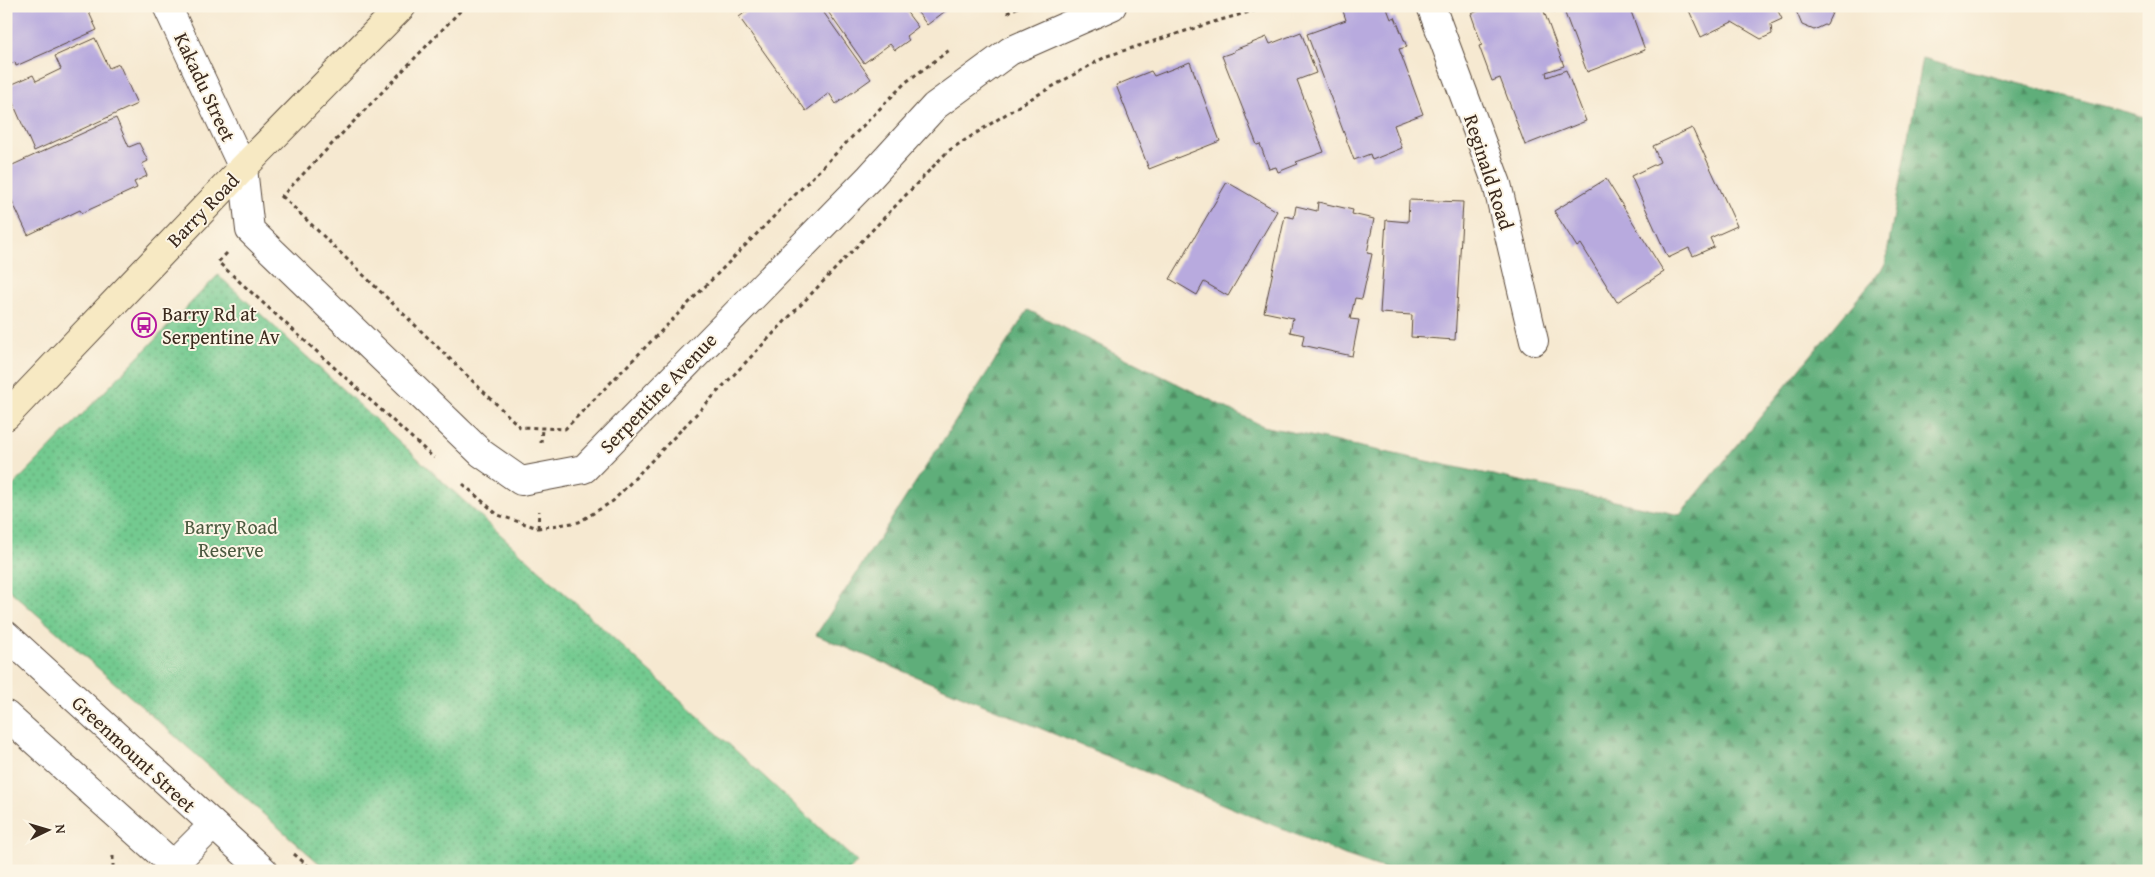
<svg xmlns="http://www.w3.org/2000/svg" width="2155" height="877" viewBox="0 0 2155 877" font-family="'Gentium Book Plus',serif">
	<defs>
		<pattern id="grass-dots" width="8" height="8" patternUnits="userSpaceOnUse" patternTransform="scale(1.25)"><rect width="8" height="8" fill="#73ca90"/><path d="M2 2h.1M6 6h.1" fill="none" stroke="#60a475" stroke-width="1.8" stroke-linecap="round"/></pattern>
		<pattern id="forest-firs" width="22" height="20" patternUnits="userSpaceOnUse" patternTransform="scale(1.25)"><rect width="22" height="20" fill="#5eae7a"/><path d="M5 1l3.5 6h-7zM16 11l3.5 6h-7z" fill="#4f8e63"/></pattern>
	</defs>
	<rect width="100%" height="100%" fill="#fcf5e5"/>
	<filter id="ink" filterUnits="userSpaceOnUse"><feTurbulence type="fractalNoise" baseFrequency=".02" numOctaves="2"/><feDisplacementMap in="SourceGraphic" scale="10" xChannelSelector="R" yChannelSelector="G"/><feConvolveMatrix kernelMatrix="1 2 1 2 8 2 1 2 1" color-interpolation-filters="sRGB"/></filter>
	<filter id="wash" filterUnits="userSpaceOnUse"><feTurbulence type="fractalNoise" baseFrequency=".0096" numOctaves="4" result="noise"/><feDisplacementMap in="SourceGraphic" scale="20" xChannelSelector="R" yChannelSelector="G"/><feGaussianBlur stdDeviation="1.12" result="paint"/><feColorMatrix in="noise" values="0 0 0 0 0 0 0 0 0 0 0 0 0 0 0 0 0 1.4 0 .05"/><feComposite in="paint" operator="in"/></filter>
	<g filter="url(#wash)">
		<rect width="100%" height="100%" fill="#f6e9d1"/>
		<path fill="url(#grass-dots)" stroke="#577a57" d="M 218,275 L 857,862 L 849,871 L 328,871 L 6,587 L 6,493 Z"/>
		<path fill="url(#forest-firs)" stroke="#4c6c4c" d="M 1922,58 L 2149,118 L 2149,871 L 1392,871 L 1345,855 L 816,635 L 1028,310 L 1263,426 L 1680,515 L 1885,265 Z"/>
		<g id="blocks">
			<path fill="#b8aade" d="M 6,6 L 86,6 L 97,30 L 16,66 L 15,62 L 6,66 Z
				M 754,6 L 819,6 L 871,79 L 836,104 L 829,93 L 806,111 L 739,17 Z
				M 824,6 L 902,6 L 918,27 L 906,36 L 909,40 L 895,50 L 890,44 L 864,63 Z
				M 913,6 L 952,6 L 927,25 Z
				M 1356,6 L 1386,6 L 1391,19 L 1395,17 L 1407,47 L 1399,49 L 1423,114 L 1394,125 L 1402,148 L 1372,160 L 1370,154 L 1354,160 L 1307,34 L 1346,20 L 1343,11 Z
				M 1490,6 L 1542,6 L 1564,66 L 1546,72 L 1547,77 L 1566,70 L 1586,121 L 1525,145 L 1500,78 L 1492,81 L 1479,46 L 1482,45 L 1471,14 Z
				M 1551,6 L 1629,6 L 1645,50 L 1587,72 L 1563,8 L 1554,12 Z
				M 1687,6 L 1784,6 L 1777,9 L 1782,19 L 1771,24 L 1772,34 L 1761,39 L 1732,22 L 1701,37 Z
				M 1794,6 L 1830,6 L 1833,11 L 1827,24 L 1814,30 L 1802,25 Z
				M 1301,32 L 1316,73 L 1297,80 L 1324,152 L 1296,162 L 1298,164 L 1278,172 L 1276,167 L 1269,169 L 1260,144 L 1257,145 L 1222,56 L 1234,52 L 1234,50 L 1267,37 L 1270,44 Z
				M 95,38 L 109,68 L 119,64 L 137,104 L 34,151 L 6,87 L 33,75 L 36,81 L 61,69 L 55,56 Z
				M 1190,62 L 1220,141 L 1149,169 L 1116,85 L 1151,71 L 1154,76 Z
				M 116,118 L 129,147 L 139,143 L 148,161 L 142,164 L 147,176 L 134,182 L 137,188 L 82,213 L 80,210 L 28,235 L 6,188 L 6,168 Z
				M 1692,128 L 1737,226 L 1710,238 L 1714,247 L 1693,256 L 1689,248 L 1668,258 L 1631,176 L 1660,162 L 1653,146 Z
				M 1606,179 L 1664,272 L 1617,302 L 1581,244 L 1577,247 L 1554,211 Z
				M 1227,182 L 1277,211 L 1228,296 L 1204,282 L 1197,295 L 1170,279 Z
				M 1409,200 L 1463,202 L 1455,340 L 1411,337 L 1412,315 L 1380,313 L 1386,220 L 1408,222 Z
				M 1318,202 L 1353,210 L 1352,214 L 1374,219 L 1367,253 L 1372,254 L 1362,299 L 1355,298 L 1350,319 L 1359,320 L 1352,356 L 1302,345 L 1304,335 L 1290,332 L 1293,318 L 1264,312 L 1285,216 L 1294,218 L 1296,206 L 1317,211 Z"/>
		</g>
	</g>
	<g filter="url(#ink)">
		<use href="#blocks" fill-opacity="0" stroke="#574739" stroke-width="1"/>
		<g fill="none" stroke-linecap="round" stroke-linejoin="round">
			<defs>
				<path id="street" d="M 167,6 L 243,168 L 250,230 L 481,453 L 521,481 L 584,469 L 870,177 L 935,106 L 1010,51 L 1112,6
					M 1431,6 L 1497,184 L 1534,341
					M 6,635 L 264,871
					M 6,715 L 180,871
					M 167,871 L 212,826"/>
				<path id="secondary" d="M 6,416 L 243,168 L 402,6"/>
			</defs>
			<use href="#street" stroke="#574739" stroke-width="30"/>
			<use href="#secondary" stroke="#574739" stroke-width="30"/>
			<path stroke="#574739" stroke-width="3" stroke-dasharray="4 4" stroke-linecap="butt" d="M 1007,13 L 1020,6
				M 282,196 L 520,427 L 565,429 L 906,82 L 951,49
				M 280,198 L 465,6
				M 227,253 L 218,262 L 434,458
				M 541,443 L 542,428
				M 463,484 L 498,515 L 538,528 L 579,522 L 613,501 L 948,151 L 1025,102 L 1107,56 L 1217,21 L 1271,6
				M 538,528 L 539,511
				M 294,854 L 314,871
				M 113,856 L 113,871"/>
			<use href="#street" stroke="#fff" stroke-width="28"/>
			<use href="#secondary" stroke="#f7e9c3" stroke-width="28"/>
		</g>
	</g>
	<defs>
		<symbol id="bus-ring" viewBox="-11 -11 22 22"><circle r="9.5" fill="#fcf5e5" stroke="#b5179e" stroke-width="1.5"/><path d="M-5-6H5V4H4V6H2V4H-2V6H-4V4H-5ZM-3.5-4V0h7V-4ZM-3.5 1.2v1.5H-2V1.2ZM2 1.2v1.5H3.5V1.2Z" fill="#b5179e"/></symbol>
	</defs>
	<g fill-rule="evenodd">
		<use href="#bus-ring" x="130" y="311" width="28" height="28"/>
	</g>
	<g text-anchor="middle" stroke-width="4" stroke-linejoin="round" paint-order="stroke">
		<g font-size="20" fill="#3b2a1e" stroke="#fcf5e5">
			<text transform="translate(205 87) rotate(65)" y="7">Kakadu Street</text>
			<text transform="translate(1489 172) rotate(72)" y="7">Reginald Road</text>
			<text transform="translate(203 210) rotate(-46)" y="7">Barry Road</text>
			<text transform="translate(658 393) rotate(-46)" y="7">Serpentine Avenue</text>
			<text transform="translate(134 754) rotate(43)" y="7">Greenmount Street</text>
		</g>
		<g font-size="20" fill="#3b2a1e" stroke="#fcf5e5" text-anchor="start">
			<text x="162" y="321">Barry Rd at<tspan x="162" dy="23">Serpentine Av</tspan></text>
		</g>
		<g font-size="20" fill="#4c5a40" stroke="#fcf5e5">
			<text x="231" y="534">Barry Road<tspan x="231" dy="23">Reserve</tspan></text>
		</g>
	</g>
	<rect width="2155" height="877" fill="none" stroke="#fcf5e5" stroke-width="25"/>
	<g transform="translate(48 830) rotate(85)" stroke="#fcf5e5" stroke-width="4" paint-order="stroke">
	<path d="M0-4L9 19L0 12L-9 19Z" fill="#3b2a1e"/>
	<text y="-8" font-size="14" font-weight="bold" text-anchor="middle" fill="#3b2a1e">N</text>
	</g>
</svg>
